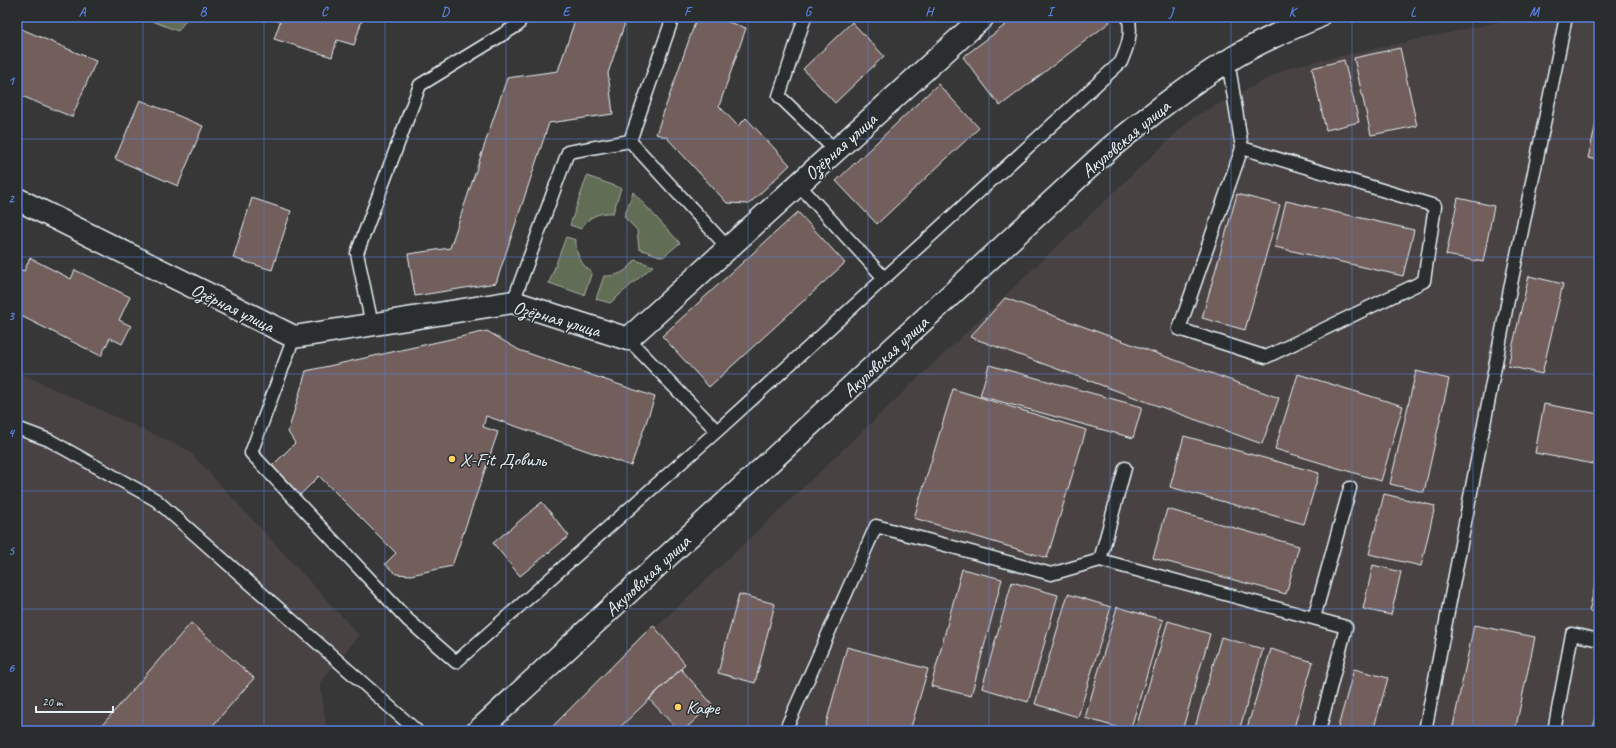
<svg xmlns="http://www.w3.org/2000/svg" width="1616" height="748" viewBox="0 0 1616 748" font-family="Caveat,sans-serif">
	<rect width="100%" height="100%" fill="#383737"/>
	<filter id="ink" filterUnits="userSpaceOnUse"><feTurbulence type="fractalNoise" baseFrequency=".025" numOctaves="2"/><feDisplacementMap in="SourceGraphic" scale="8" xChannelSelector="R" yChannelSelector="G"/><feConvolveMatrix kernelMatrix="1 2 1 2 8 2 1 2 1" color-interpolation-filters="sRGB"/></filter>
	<g filter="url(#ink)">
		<path fill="#494342" d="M 1522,17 L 1599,19 L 1599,731 L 547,731 L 1192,118 L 1290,67 Z
			M 17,372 L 188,450 L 359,635 L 320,683 L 327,731 L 17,731 Z"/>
		<path fill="#626d54" stroke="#a5afa6" d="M 142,17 L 188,17 L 178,31 Z
			M 587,176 L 621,188 L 613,213 C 599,212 587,217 581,229 L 570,225 Z
			M 633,192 L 680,243 L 663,257 L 639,249 L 637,230 L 624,217 Z
			M 566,237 L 576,240 C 575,253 581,265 592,272 L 584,295 L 549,283 Z
			M 635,260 L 653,266 L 610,303 L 596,299 L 604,276 C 617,277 628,271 635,260 Z"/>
		<path fill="#725f5c" stroke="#e8f1f8" d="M 268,17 L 363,17 L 354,45 L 337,40 L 332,57 L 274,39 L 280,22 Z
			M 576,17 L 627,17 L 608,73 L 613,114 L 549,123 L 496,283 L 415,296 L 408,254 L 450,248 L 507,78 L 558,71 Z
			M 697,17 L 714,17 L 746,28 L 719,106 L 738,126 L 746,118 L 790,165 L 749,204 L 727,203 L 668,139 L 669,138 L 656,134 Z
			M 1016,17 L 1106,17 L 1110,22 L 1000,106 L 963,57 Z
			M 852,22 L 884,56 L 835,103 L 803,69 Z
			M 17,27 L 96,61 L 72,117 L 17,94 Z
			M 1400,48 L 1417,126 L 1371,135 L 1354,58 Z
			M 1344,60 L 1359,122 L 1326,130 L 1312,68 Z
			M 938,84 L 979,128 L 877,224 L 836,181 Z
			M 140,100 L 203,126 L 178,186 L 115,159 Z
			M 1599,110 L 1599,160 L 1588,158 Z
			M 1237,194 L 1280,205 L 1245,330 L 1202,318 Z
			M 252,198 L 291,211 L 272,270 L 233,258 Z
			M 1458,198 L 1494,206 L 1483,262 L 1446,255 Z
			M 1286,201 L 1414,230 L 1403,276 L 1275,247 Z
			M 798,212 L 845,263 L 709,387 L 662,336 Z
			M 30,258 L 71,279 L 75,270 L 130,297 L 119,320 L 131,326 L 122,344 L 110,338 L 101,356 L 17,314 L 17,268 L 24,271 Z
			M 1529,276 L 1563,284 L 1542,374 L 1508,366 Z
			M 1005,298 L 1279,398 L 1262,444 L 970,337 Z
			M 487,331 L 519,350 L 655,397 L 631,466 L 486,416 L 483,427 L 498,432 L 452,566 L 411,575 L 396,574 L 385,564 L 396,553 L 319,476 L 300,495 L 271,467 L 295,443 L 288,432 L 306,371 Z
			M 989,365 L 1142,407 L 1133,438 L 980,396 Z
			M 1416,371 L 1449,379 L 1424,492 L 1390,484 Z
			M 1298,374 L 1403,406 L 1381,481 L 1275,449 Z
			M 953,389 L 1086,430 L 1047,558 L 914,518 Z
			M 1544,404 L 1599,414 L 1599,465 L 1535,453 Z
			M 1184,436 L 1319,473 L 1304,524 L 1170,487 Z
			M 1384,494 L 1435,506 L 1421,566 L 1369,554 Z
			M 542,502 L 569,536 L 520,576 L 493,543 Z
			M 1167,509 L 1299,546 L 1286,594 L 1153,558 Z
			M 1373,565 L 1401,572 L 1391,615 L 1363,609 Z
			M 962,569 L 1002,579 L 971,696 L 931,686 Z
			M 1599,569 L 1599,613 L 1589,611 Z
			M 1012,582 L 1058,595 L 1028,702 L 982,688 Z
			M 739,594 L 775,604 L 755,683 L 718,673 Z
			M 1068,594 L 1111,607 L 1078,717 L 1035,704 Z
			M 1117,607 L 1163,620 L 1130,731 L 1085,718 Z
			M 1168,621 L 1210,634 L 1182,731 L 1135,731 Z
			M 191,623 L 254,678 L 208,731 L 97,731 Z
			M 653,625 L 685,664 L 681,669 L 616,731 L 548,731 Z
			M 1474,625 L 1535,637 L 1515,731 L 1452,731 Z
			M 1221,637 L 1263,649 L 1239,731 L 1194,731 Z
			M 847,647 L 928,669 L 910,731 L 824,731 Z
			M 1271,649 L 1313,662 L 1293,731 L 1246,731 Z
			M 681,669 L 712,704 L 683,731 L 679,731 L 649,699 Z
			M 1354,669 L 1388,678 L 1373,731 L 1337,731 Z
			M 1599,706 L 1599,731 L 1592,731 L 1596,717 Z"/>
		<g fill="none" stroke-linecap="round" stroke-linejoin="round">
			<defs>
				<path id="lane" d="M 805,17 L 779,96 L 835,150
					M 1228,60 L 1242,148 L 1179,329 L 1266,357 L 1424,281 L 1435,206 L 1242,148
					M 630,141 L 728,248
					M 798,184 L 884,278
					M 513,302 L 568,152 L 630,141 L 673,17
					M 372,325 L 357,253 L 420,85 L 518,25 L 521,17
					M 294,337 L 251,453 L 408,620 L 456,662 L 717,431 L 628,339
					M 17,428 L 49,440 L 156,500 L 417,731
					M 717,431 L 1121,62 C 1127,48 1133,33 1128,17
					M 1100,560 L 1125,468
					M 1314,618 L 1350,488
					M 785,731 L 876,526 L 1051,574 L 1100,560 L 1346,627 L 1319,731
					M 1425,731 L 1511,284 L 1566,17
					M 1554,731 L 1572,634 L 1599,640"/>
				<path id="street" d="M 17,199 L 294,337 L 513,302 L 628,339 L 983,17"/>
				<path id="secondary" d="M 478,731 L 1110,148 C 1148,117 1186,86 1228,61 C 1256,43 1287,30 1318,17"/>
			</defs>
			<use href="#lane" stroke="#e8f1f8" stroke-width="15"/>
			<use href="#street" stroke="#e8f1f8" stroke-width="25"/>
			<use href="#secondary" stroke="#e8f1f8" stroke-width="25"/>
			<use href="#lane" stroke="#2a2d2e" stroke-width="12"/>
			<use href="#street" stroke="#2a2d2e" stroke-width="22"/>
			<use href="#secondary" stroke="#2a2d2e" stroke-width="22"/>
		</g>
	</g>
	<path fill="none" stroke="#5a7fe2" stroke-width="1" stroke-opacity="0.55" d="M 143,17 L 143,731M 264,17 L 264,731M 385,17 L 385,731M 506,17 L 506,731M 627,17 L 627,731M 748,17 L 748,731M 868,17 L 868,731M 989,17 L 989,731M 1110,17 L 1110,731M 1231,17 L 1231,731M 1352,17 L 1352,731M 1473,17 L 1473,731M 17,139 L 1599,139M 17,257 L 1599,257M 17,374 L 1599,374M 17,491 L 1599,491M 17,609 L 1599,609"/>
	<g fill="#ffd166" stroke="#2a2d2e" stroke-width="1.5">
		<circle cx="452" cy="459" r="4"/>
		<circle cx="678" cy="707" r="4"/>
	</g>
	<g text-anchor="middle" stroke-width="3" stroke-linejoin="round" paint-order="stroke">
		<g font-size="19" fill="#e8f1f8" stroke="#2a2d2e">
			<text transform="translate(1125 138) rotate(-40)" y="7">Акуловская улица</text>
			<text transform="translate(840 146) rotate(-42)" y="7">Озёрная улица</text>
			<text transform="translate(233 307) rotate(26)" y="7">Озёрная улица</text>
			<text transform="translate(557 318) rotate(16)" y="7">Озёрная улица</text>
			<text transform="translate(885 356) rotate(-43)" y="7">Акуловская улица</text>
			<text transform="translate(647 575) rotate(-43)" y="7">Акуловская улица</text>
		</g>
		<g font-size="19" fill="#e8f1f8" stroke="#2a2d2e" text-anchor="start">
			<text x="460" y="466">X-Fit Довиль</text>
			<text x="686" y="714">Кафе</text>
		</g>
	</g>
	<rect width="1616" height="748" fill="none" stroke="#2a2d2e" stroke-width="44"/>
	<path d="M36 706v6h77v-6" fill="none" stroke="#e8f1f8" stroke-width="2"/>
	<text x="42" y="706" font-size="12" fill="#e8f1f8" stroke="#2a2d2e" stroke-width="3" paint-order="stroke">20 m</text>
	<rect x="22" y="22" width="1572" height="704" fill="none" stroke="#5a7fe2" stroke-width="1.5"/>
	<g font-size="13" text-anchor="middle" font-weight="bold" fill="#5a7fe2">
		<text x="82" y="16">A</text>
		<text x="203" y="16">B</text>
		<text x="324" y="16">C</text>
		<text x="445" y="16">D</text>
		<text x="566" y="16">E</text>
		<text x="687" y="16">F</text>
		<text x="808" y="16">G</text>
		<text x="929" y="16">H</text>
		<text x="1050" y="16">I</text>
		<text x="1171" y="16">J</text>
		<text x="1292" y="16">K</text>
		<text x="1413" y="16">L</text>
		<text x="1534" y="16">M</text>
		<text x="11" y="85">1</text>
		<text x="11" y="203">2</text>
		<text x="11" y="320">3</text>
		<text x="11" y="437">4</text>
		<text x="11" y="555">5</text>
		<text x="11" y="672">6</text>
	</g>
</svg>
